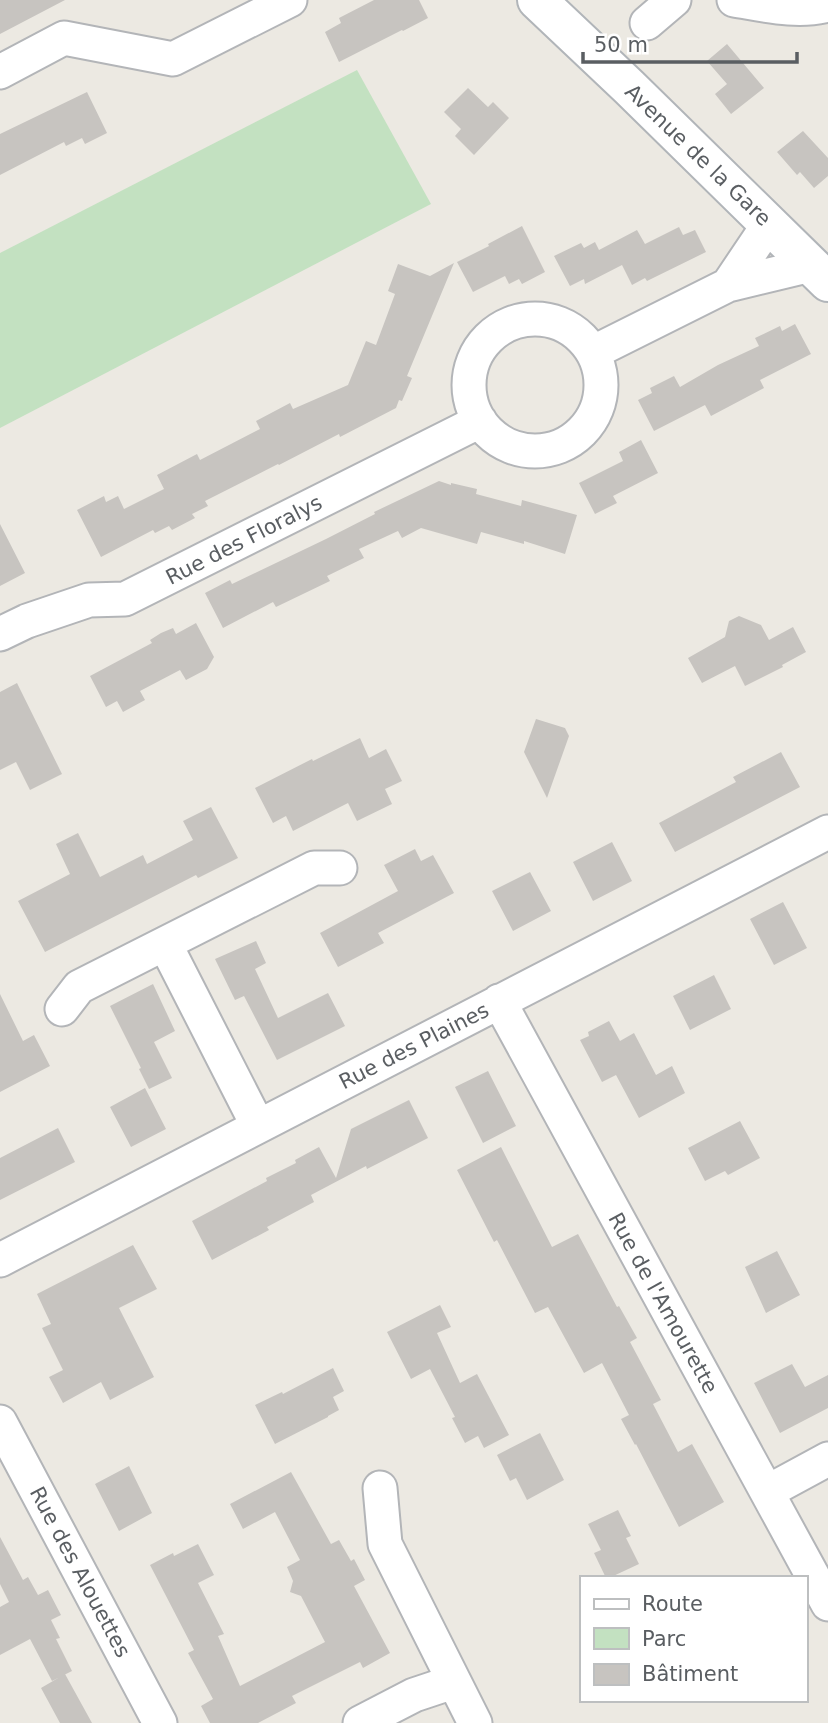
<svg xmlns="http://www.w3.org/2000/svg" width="828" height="1723" viewBox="0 0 828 1723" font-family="'DejaVu Sans',sans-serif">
	<rect width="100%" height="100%" fill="#ece9e2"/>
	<path fill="#c3e1c1" d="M 357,70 L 431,204 L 0,428 L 0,253 Z"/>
	<path fill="#c7c4c0" d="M 0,0 L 65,0 L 0,34 Z
		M 374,0 L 419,0 L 428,18 L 403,31 L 402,30 L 339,62 L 325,32 L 341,23 L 339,18 Z
		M 727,44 L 764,88 L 731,114 L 715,94 L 727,84 L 707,61 Z
		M 468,88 L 488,107 L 493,102 L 509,118 L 474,155 L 455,136 L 461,129 L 444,112 Z
		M 87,92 L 107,133 L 85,144 L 82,138 L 66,146 L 64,142 L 0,175 L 0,134 Z
		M 803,131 L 828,158 L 828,176 L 814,188 L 800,172 L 797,175 L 777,152 Z
		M 522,226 L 545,272 L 522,284 L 519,279 L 509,284 L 505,276 L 473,292 L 457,262 L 489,246 L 488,244 Z
		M 679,227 L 683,235 L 695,230 L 706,252 L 647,281 L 645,278 L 632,285 L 622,265 L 585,284 L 584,279 L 570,286 L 554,256 L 581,243 L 584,248 L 595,242 L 599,250 L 637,230 L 645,244 Z
		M 454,263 L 407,376 L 412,378 L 402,401 L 399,400 L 396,408 L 340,437 L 339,434 L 279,465 L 278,464 L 205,501 L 208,506 L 192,514 L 195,518 L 172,530 L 169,526 L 155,533 L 153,530 L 101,557 L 77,510 L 104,496 L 106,502 L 118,496 L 124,509 L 164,489 L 157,475 L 197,454 L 200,460 L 260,429 L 256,421 L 290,403 L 293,409 L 348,385 L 366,341 L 376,345 L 395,294 L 388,291 L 398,264 L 430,276 Z
		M 795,324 L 811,354 L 760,380 L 764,388 L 711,416 L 705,405 L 654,431 L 638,400 L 652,393 L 650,388 L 674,376 L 680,387 L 718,365 L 759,346 L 755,338 L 780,326 L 782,331 Z
		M 641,440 L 658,473 L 613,496 L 617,503 L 595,514 L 579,483 L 623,461 L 619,452 Z
		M 439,481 L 451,485 L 451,483 L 477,489 L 476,494 L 521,506 L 522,500 L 577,515 L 565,554 L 524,541 L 524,544 L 481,532 L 477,544 L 421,528 L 402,538 L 398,531 L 359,549 L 364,558 L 327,576 L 330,581 L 276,607 L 273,602 L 223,628 L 205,593 L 230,580 L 232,584 L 326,539 L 375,514 L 374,512 Z
		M 0,524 L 25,573 L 0,586 Z
		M 739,616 L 761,625 L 769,640 L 793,627 L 806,652 L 782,665 L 783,667 L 745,686 L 735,666 L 702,683 L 688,658 L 725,637 L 729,621 Z
		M 196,623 L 214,657 L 207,669 L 186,680 L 180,670 L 140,691 L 145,700 L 123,712 L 117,701 L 106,707 L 90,676 L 152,643 L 150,640 L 161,633 L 173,628 L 176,634 Z
		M 17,683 L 62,774 L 30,790 L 16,762 L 0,770 L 0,692 Z
		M 536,719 L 565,728 L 569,736 L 547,798 L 524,752 Z
		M 360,738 L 369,758 L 386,749 L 402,781 L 385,789 L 392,804 L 357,821 L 348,803 L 293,831 L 286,816 L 273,823 L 255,788 L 312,759 L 313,761 Z
		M 781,752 L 800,787 L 675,852 L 659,823 L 736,782 L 733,777 Z
		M 211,807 L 238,858 L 198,878 L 196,875 L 45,952 L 18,901 L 70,874 L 56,844 L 78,833 L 100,877 L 143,855 L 147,864 L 193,840 L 183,821 Z
		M 612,842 L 632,881 L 593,901 L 573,862 Z
		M 415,849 L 421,861 L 433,855 L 454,893 L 378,933 L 384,943 L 338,967 L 320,933 L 398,891 L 384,865 Z
		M 530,872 L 551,911 L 513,931 L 492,891 Z
		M 783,902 L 807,948 L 774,965 L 750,919 Z
		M 256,941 L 266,963 L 255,969 L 278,1018 L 328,993 L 345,1026 L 277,1060 L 244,996 L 235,1000 L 215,959 Z
		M 714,975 L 731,1009 L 690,1030 L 673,996 Z
		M 153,984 L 175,1031 L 154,1042 L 172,1078 L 149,1089 L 139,1069 L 141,1068 L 110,1006 Z
		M 0,994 L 23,1041 L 34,1035 L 50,1066 L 0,1092 Z
		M 609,1021 L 620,1041 L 634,1033 L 656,1075 L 672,1066 L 685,1093 L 639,1118 L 616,1075 L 602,1082 L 580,1040 L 589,1036 L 588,1032 Z
		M 488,1071 L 516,1126 L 483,1143 L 455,1087 Z
		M 145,1088 L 166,1129 L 131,1147 L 110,1107 Z
		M 409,1100 L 428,1138 L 367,1169 L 366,1166 L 311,1195 L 314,1202 L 267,1227 L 269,1230 L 212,1260 L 192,1221 L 267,1181 L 266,1178 L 296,1163 L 295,1160 L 319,1147 L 336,1178 L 351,1129 Z
		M 740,1121 L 760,1158 L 728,1175 L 725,1171 L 705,1181 L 688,1148 Z
		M 58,1128 L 75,1162 L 0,1200 L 0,1158 Z
		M 501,1147 L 552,1247 L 578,1234 L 617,1307 L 619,1306 L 637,1338 L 630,1342 L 661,1400 L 653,1404 L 678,1452 L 692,1444 L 724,1502 L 679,1527 L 636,1444 L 635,1445 L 621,1419 L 629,1415 L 602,1363 L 584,1373 L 548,1307 L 535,1313 L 497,1240 L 494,1242 L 457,1170 Z
		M 133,1245 L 157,1289 L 119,1308 L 154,1377 L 110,1400 L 101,1382 L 63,1403 L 49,1377 L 63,1370 L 42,1328 L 51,1324 L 37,1294 Z
		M 777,1251 L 800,1295 L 766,1313 L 745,1267 Z
		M 440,1305 L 451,1327 L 437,1333 L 460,1383 L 477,1374 L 509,1435 L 484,1448 L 478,1436 L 465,1443 L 452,1418 L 455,1417 L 430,1369 L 411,1379 L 387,1332 Z
		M 792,1364 L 805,1387 L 828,1375 L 828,1408 L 780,1433 L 754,1383 Z
		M 333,1368 L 344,1391 L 333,1397 L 339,1410 L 328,1416 L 328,1417 L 275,1444 L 255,1405 L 282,1392 L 283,1394 Z
		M 540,1433 L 564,1480 L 527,1500 L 516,1478 L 510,1481 L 497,1455 Z
		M 129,1466 L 152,1513 L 119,1531 L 95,1484 Z
		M 291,1472 L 331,1544 L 339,1540 L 351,1561 L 354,1559 L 365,1580 L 354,1586 L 390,1653 L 363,1668 L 360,1662 L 292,1696 L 296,1703 L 258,1723 L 210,1723 L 201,1706 L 213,1699 L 188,1653 L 194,1650 L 150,1565 L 173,1553 L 174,1556 L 198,1544 L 214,1575 L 198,1583 L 224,1634 L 218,1636 L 240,1686 L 325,1642 L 301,1596 L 290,1592 L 293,1581 L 287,1567 L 300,1560 L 275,1512 L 243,1529 L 230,1504 Z
		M 618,1510 L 631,1536 L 626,1538 L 639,1564 L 609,1578 L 606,1578 L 594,1553 L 601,1550 L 588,1524 Z
		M 0,1537 L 23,1580 L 28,1577 L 38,1595 L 48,1590 L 61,1615 L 51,1620 L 60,1638 L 56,1639 L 72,1671 L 52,1681 L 30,1639 L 0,1655 L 0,1607 L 9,1602 L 0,1584 Z
		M 65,1674 L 92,1723 L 60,1723 L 41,1688 Z"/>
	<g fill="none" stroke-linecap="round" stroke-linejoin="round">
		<defs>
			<path id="street" d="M 734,0 C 765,5 798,13 828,5
				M 647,23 L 674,0
				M 0,72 L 64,38 L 173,59 L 290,0
				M 728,285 L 769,224
				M469 385a66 66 0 1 1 132 0a66 66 0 1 1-132 0Z
				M 594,352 L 728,285 L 811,265
				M 0,634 L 27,621 L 89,600 L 125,599 L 480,421
				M 165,944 L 258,1126
				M 499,1001 L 828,1604
				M 62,1009 L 79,987 L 314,868 L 340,868
				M 0,1260 L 828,832
				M 0,1422 L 160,1723
				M 380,1488 L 385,1544 L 475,1723
				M 767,1492 L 828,1459
				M 360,1723 L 414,1695 L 453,1682"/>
			<path id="secondary" d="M 537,0 L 629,87 L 828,282"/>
		</defs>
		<use href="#street" stroke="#b3b5b8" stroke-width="37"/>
		<use href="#secondary" stroke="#b1b5b9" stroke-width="42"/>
		<use href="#street" stroke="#fff" stroke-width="33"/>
		<use href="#secondary" stroke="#fff" stroke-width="38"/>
	</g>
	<g text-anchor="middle" stroke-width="5" stroke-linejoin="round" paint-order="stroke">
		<g font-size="21" fill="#5a5e62" stroke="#fff">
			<text transform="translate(698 155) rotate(44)" y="7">Avenue de la Gare</text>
			<text transform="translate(244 540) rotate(-27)" y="7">Rue des Floralys</text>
			<text transform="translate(414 1046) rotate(-27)" y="7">Rue des Plaines</text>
			<text transform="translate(663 1303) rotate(61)" y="7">Rue de l'Amourette</text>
			<text transform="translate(80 1572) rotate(62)" y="7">Rue des Alouettes</text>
		</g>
	</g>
	<rect x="580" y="1576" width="228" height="126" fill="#ffffff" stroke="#bdbfc0" stroke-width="2"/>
	<rect x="594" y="1599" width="35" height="10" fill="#ffffff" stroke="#bdbfc0" stroke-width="2"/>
	<text x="642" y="1611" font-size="21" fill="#5a5e62">Route</text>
	<rect x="594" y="1628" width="35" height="21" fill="#c3e1c1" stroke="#bdbfc0" stroke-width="2"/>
	<text x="642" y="1646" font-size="21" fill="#5a5e62">Parc</text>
	<rect x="594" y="1664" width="35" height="21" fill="#c7c4c0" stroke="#bdbfc0" stroke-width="2"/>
	<text x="642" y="1681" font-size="21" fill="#5a5e62">Bâtiment</text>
	<path d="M583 52v10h214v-10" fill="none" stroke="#5a5e62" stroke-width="3.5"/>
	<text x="594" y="52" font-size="21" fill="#5a5e62" stroke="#ffffff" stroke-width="5" paint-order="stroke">50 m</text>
</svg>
